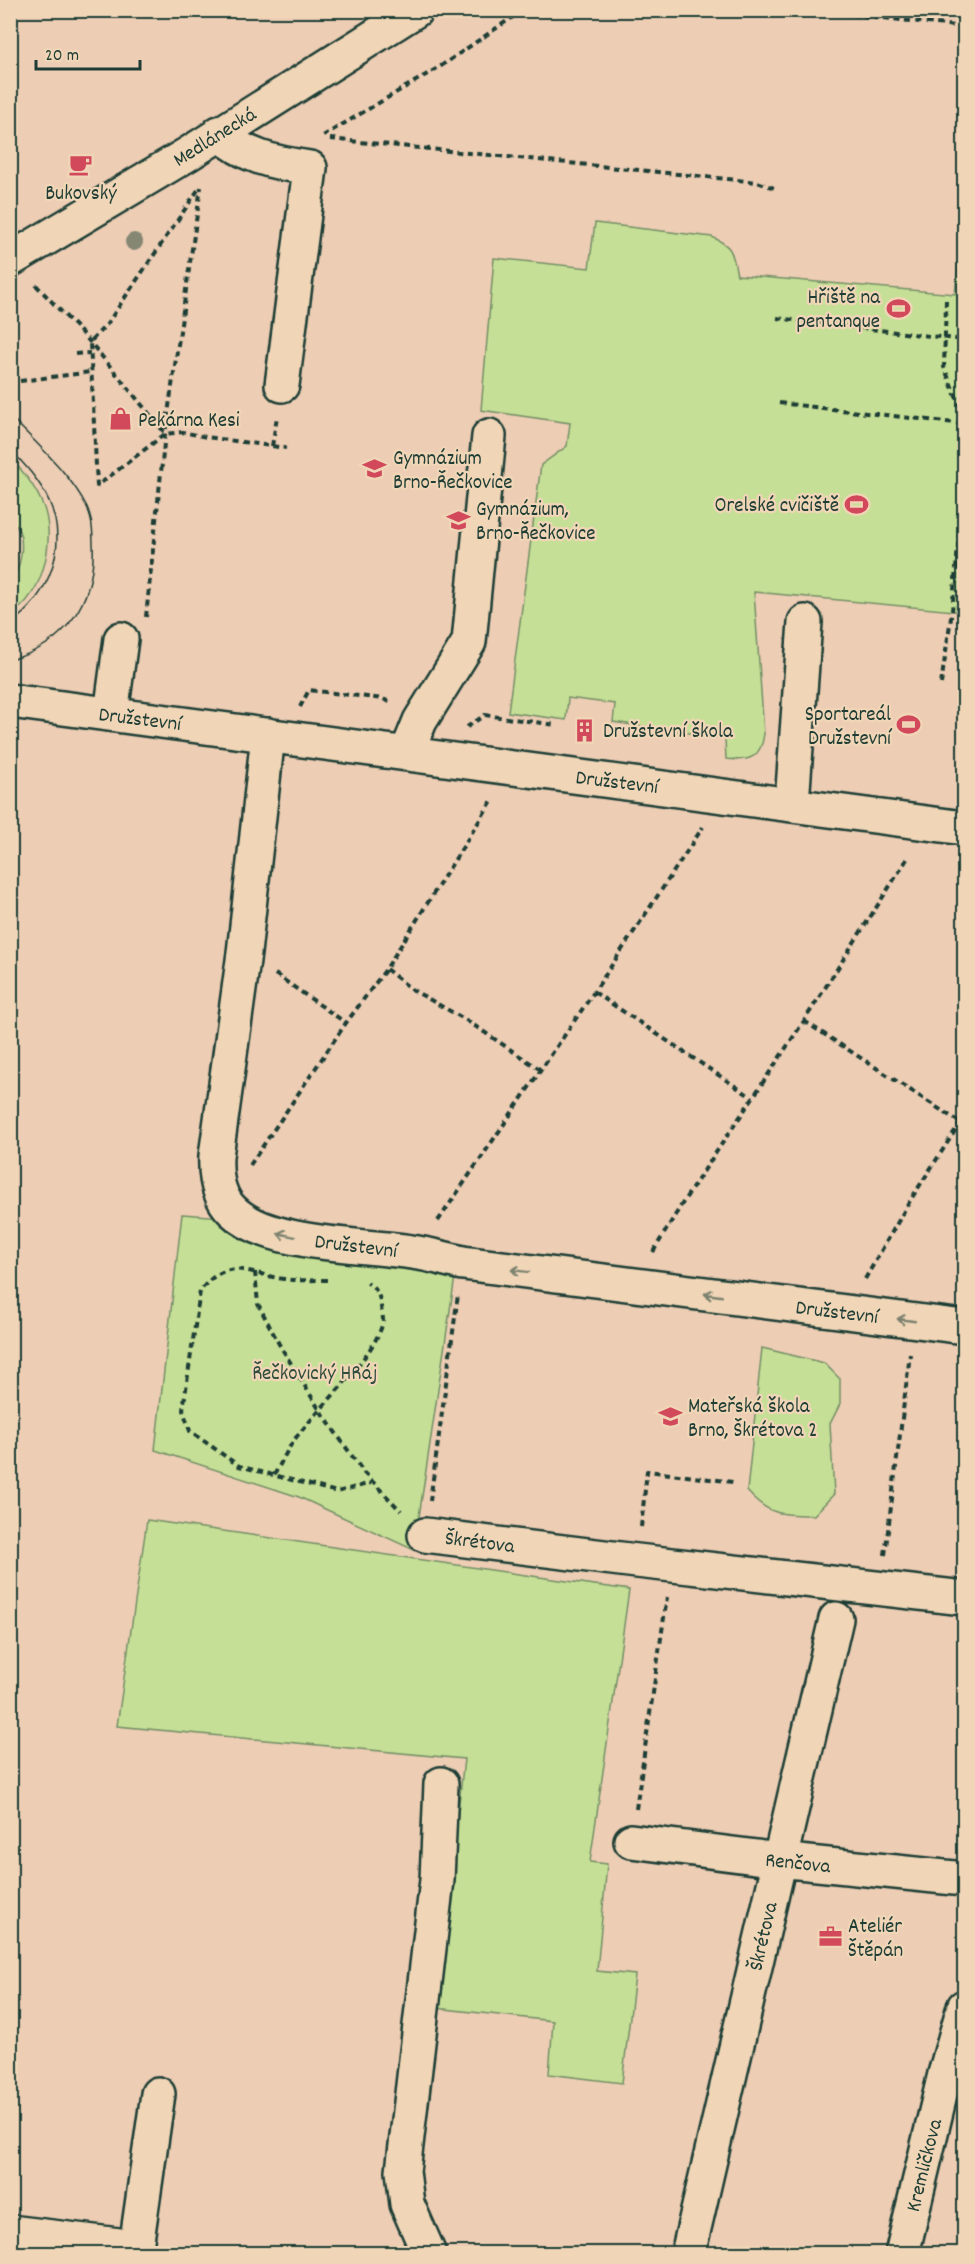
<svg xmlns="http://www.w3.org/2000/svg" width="975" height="2264" viewBox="0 0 975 2264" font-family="Dekko,sans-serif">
	<rect width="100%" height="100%" fill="#edcdb4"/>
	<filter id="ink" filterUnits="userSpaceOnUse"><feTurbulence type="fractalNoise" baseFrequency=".0167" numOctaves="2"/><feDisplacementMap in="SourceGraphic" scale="12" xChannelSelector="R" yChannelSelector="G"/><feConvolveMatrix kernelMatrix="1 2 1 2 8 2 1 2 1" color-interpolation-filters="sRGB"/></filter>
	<g filter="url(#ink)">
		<path fill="#c6df96" stroke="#728e65" stroke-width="1.5" d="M 595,223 L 712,237 C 734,247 732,253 737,275 L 955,294 L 958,266 L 964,267 L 964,612 L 754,592 L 764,734 C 761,758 749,762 726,759 L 725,738 L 613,722 L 615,704 L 568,698 L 566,720 L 508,712 L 541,465 L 567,446 L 570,423 L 481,410 L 494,258 L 589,268 Z
			M 10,458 C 23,471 35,486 42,503 C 57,536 44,596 11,614 L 11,578 C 22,570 25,539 17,527 C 16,524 13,522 11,520 Z
			M 182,1214 L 223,1217 L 456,1270 L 414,1550 L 299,1497 L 155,1450 Z
			M 762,1348 L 824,1363 L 840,1379 L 840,1404 L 830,1424 L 834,1494 L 814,1515 C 783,1515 769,1516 747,1491 Z
			M 147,1520 L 629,1590 L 590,1862 L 607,1864 L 597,1971 L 635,1975 L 622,2083 L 549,2074 L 553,2021 L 436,2008 L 464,1759 L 117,1726 Z"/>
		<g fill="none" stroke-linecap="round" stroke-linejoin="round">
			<defs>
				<path id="minor" d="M 219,133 C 245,157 275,163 310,168 L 282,385
					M 10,260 L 188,154 L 416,10
					M 10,701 L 964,828
					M 111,714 L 121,639
					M 268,735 L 244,953 L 216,1156 C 215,1176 218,1197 233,1211 C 270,1247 367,1244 418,1253 C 433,1255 448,1260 463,1263 L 964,1327
					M 407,753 L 420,721 L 469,642 L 489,436
					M 792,803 L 805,622
					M 425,1535 L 637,1561 L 964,1598
					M 631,1841 L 779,1860 L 964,1879
					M 10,2232 L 136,2247 L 135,2254
					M 136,2247 L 158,2094
					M 429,2254 L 407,2204 L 403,2171 L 437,1880 L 441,1784
					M 688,2254 L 836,1619
					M 902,2254 L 945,2074 L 964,2007"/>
			</defs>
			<use href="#minor" stroke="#1f3d34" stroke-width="38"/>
			<path stroke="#1f3d34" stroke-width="4" stroke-dasharray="6 4.5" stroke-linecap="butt" d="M 811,10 L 964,27
				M 323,136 L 441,66 L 523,10
				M 330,139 L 757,182 L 774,188
				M 198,190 L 107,324 L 90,342 L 97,486 L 165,434 L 183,432 L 206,437 L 286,448
				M 36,285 L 90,342 L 165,433
				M 946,300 L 944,367 L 964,416
				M 777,318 L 964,340
				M 75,354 L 90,353
				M 20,381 L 91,372
				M 779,403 L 964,424
				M 272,446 L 277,417
				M 146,617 L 165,434 L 201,187
				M 941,684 L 952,611 L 964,484
				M 300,707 L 309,690 L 383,699 L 392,703
				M 467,727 L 485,715 L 556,725
				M 386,969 L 411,989 L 466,1020 L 541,1070
				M 275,974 L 346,1023
				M 594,992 L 753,1098
				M 804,1021 L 961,1123
				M 250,1165 L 346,1023 L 386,969 L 493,799
				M 438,1221 L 594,992 L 703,827
				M 653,1252 L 685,1199 L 804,1021 L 909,856
				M 255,1272 L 258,1304 L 279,1344 L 319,1409 L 364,1473 L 401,1511
				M 865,1279 L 911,1199 L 964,1117
				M 327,1280 C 313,1280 298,1281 284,1279 C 248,1274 228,1255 200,1291 L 183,1410 L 190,1431 L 239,1466 L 337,1492 L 371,1483
				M 274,1475 C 282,1462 288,1447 298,1435 C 318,1410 380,1350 383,1320 C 383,1315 381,1310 381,1306 C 380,1296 376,1287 367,1283
				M 430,1501 L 458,1295
				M 641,1527 L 647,1471 L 733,1482
				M 885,1555 L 910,1354
				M 636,1809 L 667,1597"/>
			<use href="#minor" stroke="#f0d6b7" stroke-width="33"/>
			<path stroke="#1f3d34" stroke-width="1.5" d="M 10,416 C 37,444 69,472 87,507 C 92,518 93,532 93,543 C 96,601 66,645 10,660
				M 10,449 C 25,465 40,481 49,501 C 69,547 49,596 10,624"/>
		</g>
		<circle fill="#858773" cx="134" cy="242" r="9"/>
		<defs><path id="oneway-shaft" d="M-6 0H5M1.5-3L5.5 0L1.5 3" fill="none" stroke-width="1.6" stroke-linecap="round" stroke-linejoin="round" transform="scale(1.5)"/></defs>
		<g stroke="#7d826f">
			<use href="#oneway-shaft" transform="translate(286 1235) rotate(-168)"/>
			<use href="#oneway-shaft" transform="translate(520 1271) rotate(-173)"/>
			<use href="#oneway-shaft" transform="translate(713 1295) rotate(-172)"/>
			<use href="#oneway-shaft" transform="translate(906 1320) rotate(-172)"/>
		</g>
	</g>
	<defs>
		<symbol id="cafe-bare" viewBox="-9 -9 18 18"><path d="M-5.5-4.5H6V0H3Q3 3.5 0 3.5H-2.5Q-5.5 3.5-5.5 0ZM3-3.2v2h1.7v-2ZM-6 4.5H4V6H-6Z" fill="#d1495b" stroke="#f0d6b7" stroke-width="2.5" paint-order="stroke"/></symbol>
		<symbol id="stadium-bare" viewBox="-9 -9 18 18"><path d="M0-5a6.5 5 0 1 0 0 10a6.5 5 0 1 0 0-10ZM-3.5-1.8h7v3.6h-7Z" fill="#d1495b" stroke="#f0d6b7" stroke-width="2.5" paint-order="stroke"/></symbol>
		<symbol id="shop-bare" viewBox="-9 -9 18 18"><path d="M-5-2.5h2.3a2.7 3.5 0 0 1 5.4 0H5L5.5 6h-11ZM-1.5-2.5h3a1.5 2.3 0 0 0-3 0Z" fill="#d1495b" stroke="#f0d6b7" stroke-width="2.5" paint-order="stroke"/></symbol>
		<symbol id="school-bare" viewBox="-9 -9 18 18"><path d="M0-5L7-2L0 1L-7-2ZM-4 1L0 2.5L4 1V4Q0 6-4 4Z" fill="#d1495b" stroke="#f0d6b7" stroke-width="2.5" paint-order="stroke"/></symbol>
		<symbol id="building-bare" viewBox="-9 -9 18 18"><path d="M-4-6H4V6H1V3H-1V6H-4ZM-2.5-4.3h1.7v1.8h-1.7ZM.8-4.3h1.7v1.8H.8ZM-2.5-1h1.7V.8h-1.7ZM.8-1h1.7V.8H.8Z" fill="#d1495b" stroke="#f0d6b7" stroke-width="2.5" paint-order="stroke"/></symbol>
		<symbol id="office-bare" viewBox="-9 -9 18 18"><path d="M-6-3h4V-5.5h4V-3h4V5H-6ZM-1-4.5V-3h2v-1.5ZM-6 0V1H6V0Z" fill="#d1495b" stroke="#f0d6b7" stroke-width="2.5" paint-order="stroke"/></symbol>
	</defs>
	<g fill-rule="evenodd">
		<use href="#cafe-bare" x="64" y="148" width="33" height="33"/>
		<use href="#stadium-bare" x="882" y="292" width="33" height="33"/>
		<use href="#shop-bare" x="104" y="402" width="33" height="33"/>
		<use href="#school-bare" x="358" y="452" width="33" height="33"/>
		<use href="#stadium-bare" x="840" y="488" width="33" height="33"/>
		<use href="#school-bare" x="442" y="504" width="33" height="33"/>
		<use href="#stadium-bare" x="892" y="708" width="33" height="33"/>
		<use href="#building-bare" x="568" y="714" width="33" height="33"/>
		<use href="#school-bare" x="654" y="1400" width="33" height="33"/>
		<use href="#office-bare" x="814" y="1920" width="33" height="33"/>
	</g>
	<g text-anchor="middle" stroke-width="4.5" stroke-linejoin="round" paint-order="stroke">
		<g font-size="21" fill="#1f3d34" stroke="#f0d6b7">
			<text transform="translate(214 136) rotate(-32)" y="7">Medlánecká</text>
			<text transform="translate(140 718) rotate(7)" y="7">Družstevní</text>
			<text transform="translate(617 781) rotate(7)" y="7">Družstevní</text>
			<text transform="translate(356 1245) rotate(7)" y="7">Družstevní</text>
			<text transform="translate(837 1311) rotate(7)" y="7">Družstevní</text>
			<text transform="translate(480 1541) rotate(7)" y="7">Škrétova</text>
			<text transform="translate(798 1862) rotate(6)" y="7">Renčova</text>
			<text transform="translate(762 1936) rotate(-77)" y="7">Škrétova</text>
			<text transform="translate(923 2165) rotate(-76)" y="7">Kremličkova</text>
		</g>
		<g font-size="21" fill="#1f3d34" stroke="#f0d6b7" text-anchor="start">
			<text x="81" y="199" text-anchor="middle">Bukovský</text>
			<text x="880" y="303" text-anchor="end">Hřiště na<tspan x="880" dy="24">pentanque</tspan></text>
			<text x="138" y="426">Pekárna Kesi</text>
			<text x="393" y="464">Gymnázium<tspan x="393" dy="24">Brno-Řečkovice</tspan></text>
			<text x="839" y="511" text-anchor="end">Orelské cvičiště</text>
			<text x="476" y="515">Gymnázium,<tspan x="476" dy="24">Brno-Řečkovice</tspan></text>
			<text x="891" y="720" text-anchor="end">Sportareál<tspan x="891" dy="24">Družstevní</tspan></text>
			<text x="603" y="737">Družstevní škola</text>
			<text x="688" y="1412">Mateřská škola<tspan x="688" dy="24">Brno, Škrétova 2</tspan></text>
			<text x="848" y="1932">Ateliér<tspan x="848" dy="24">Štěpán</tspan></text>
		</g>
		<g font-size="21" fill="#304d3e" stroke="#f0d6b7">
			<text x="315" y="1379">Řečkovický HRáj</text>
		</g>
	</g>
	<rect width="975" height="2264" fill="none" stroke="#f0d6b7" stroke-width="36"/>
	<rect x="18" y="18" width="939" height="2228" fill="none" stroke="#1f3d34" stroke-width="2" filter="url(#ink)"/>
	<path d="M36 60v9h104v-9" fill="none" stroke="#1f3d34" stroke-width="3"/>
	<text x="45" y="60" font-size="18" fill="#1f3d34" stroke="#f0d6b7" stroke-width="4.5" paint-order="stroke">20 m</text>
</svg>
